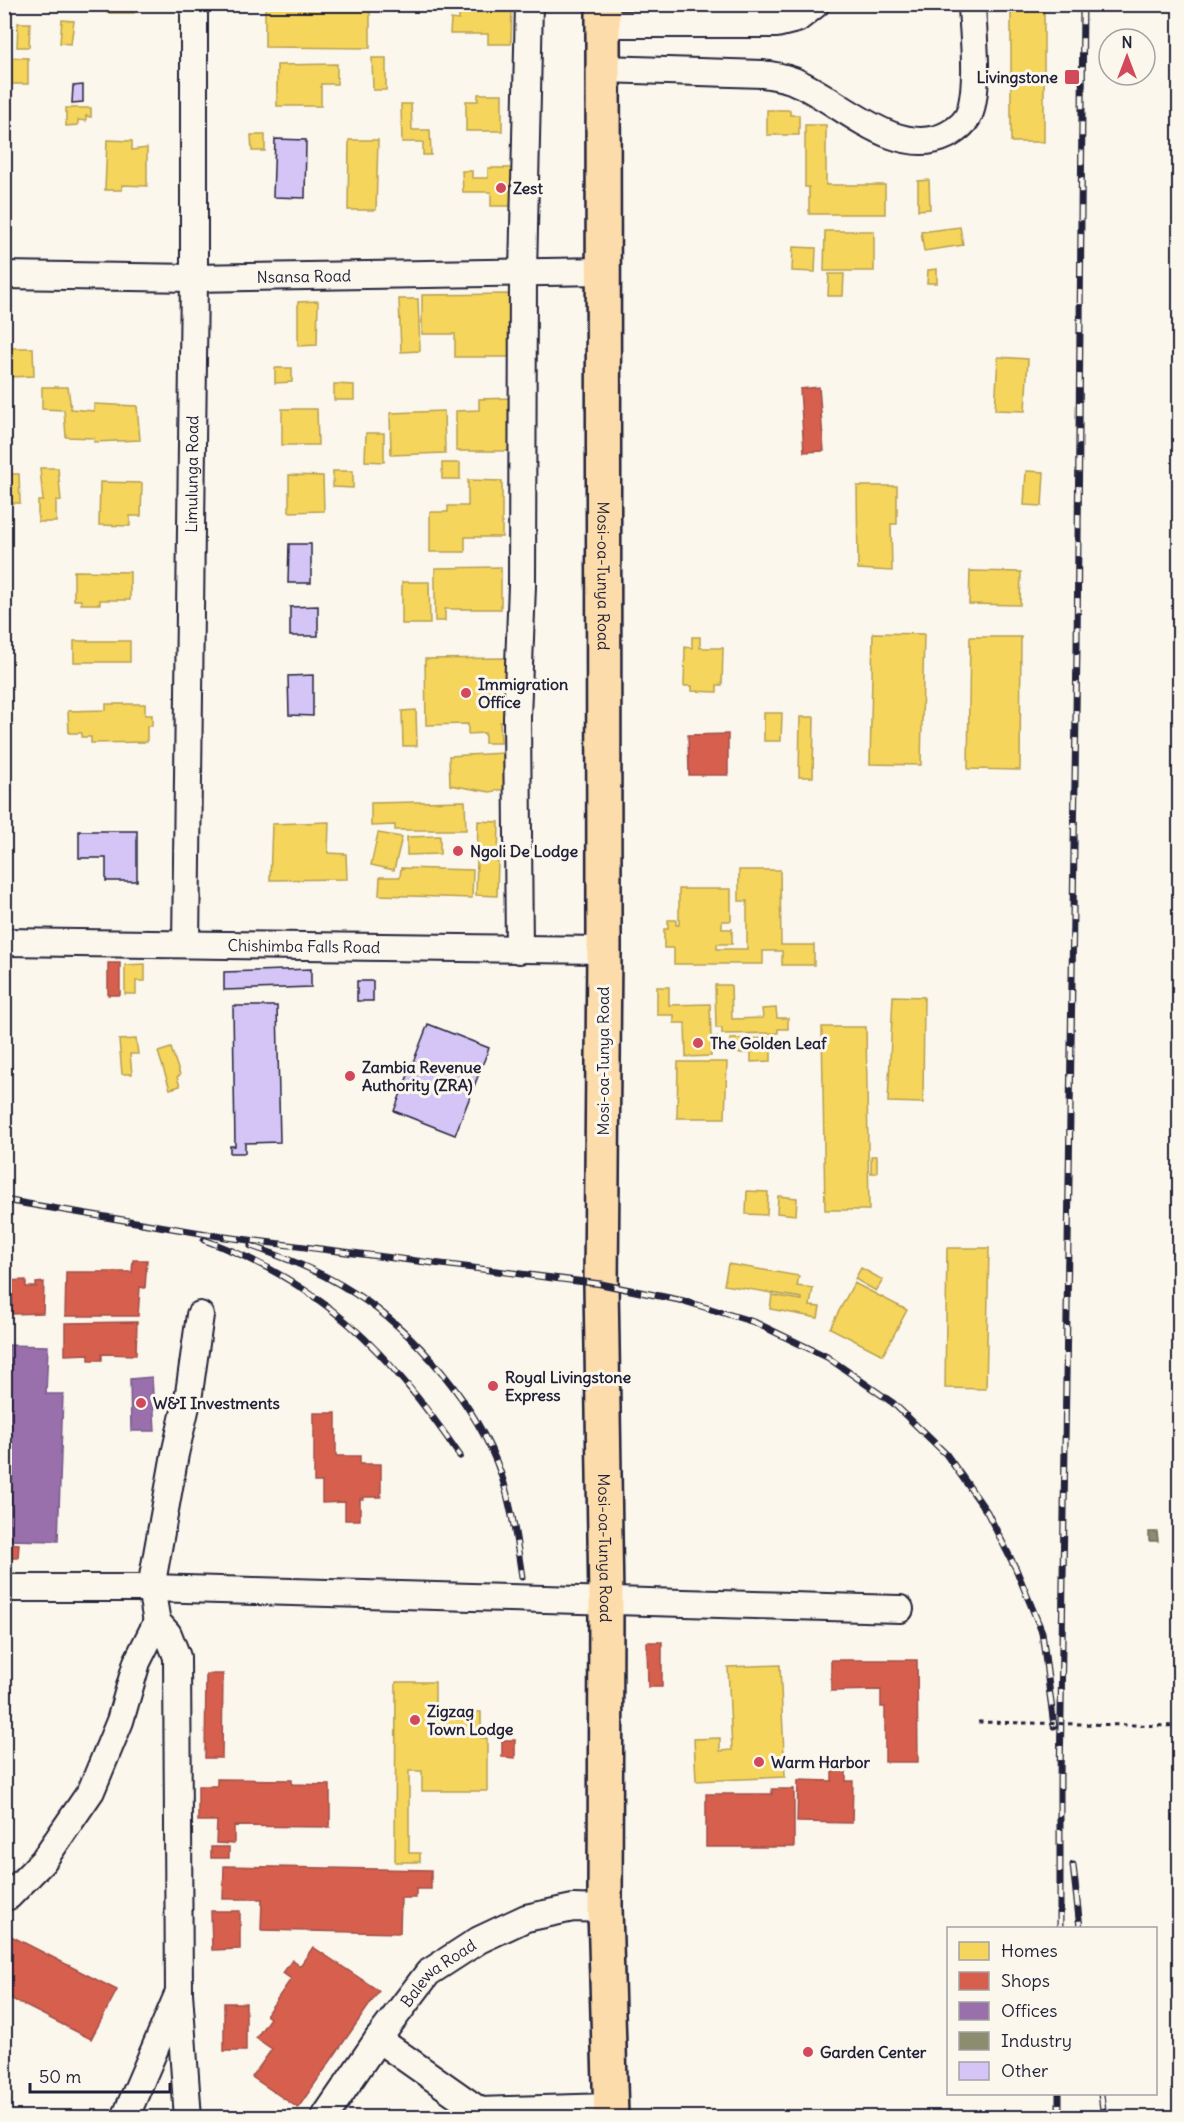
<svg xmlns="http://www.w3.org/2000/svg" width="1184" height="2122" viewBox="0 0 1184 2122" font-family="Delius,sans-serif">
	<rect width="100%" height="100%" fill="#fbf7ec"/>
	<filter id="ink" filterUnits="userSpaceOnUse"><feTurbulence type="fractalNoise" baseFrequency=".0167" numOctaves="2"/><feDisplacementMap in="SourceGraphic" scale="12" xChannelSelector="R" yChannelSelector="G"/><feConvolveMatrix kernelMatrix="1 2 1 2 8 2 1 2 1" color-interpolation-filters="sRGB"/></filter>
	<g filter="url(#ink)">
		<path fill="#f6d55c" stroke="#b69f52" stroke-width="1.5" d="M 90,4 L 134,4 L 134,13 L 107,13 L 106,9 L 90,9 Z
			M 265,4 L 370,4 L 370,48 L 265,47 Z
			M 459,4 L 512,4 L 511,44 L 488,44 L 488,34 L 450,34 L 451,19 L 459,20 Z
			M 713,4 L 748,4 L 748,9 L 713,8 Z
			M 1011,4 L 1044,4 L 1044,142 L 1011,142 Z
			M 62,20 L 74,21 L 71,44 L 60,43 Z
			M 18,23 L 30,23 L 29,47 L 17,47 Z
			M 4,57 L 28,58 L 28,84 L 10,84 L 10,73 L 4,73 Z
			M 372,58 L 386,58 L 386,90 L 373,90 Z
			M 337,64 L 337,84 L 321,84 L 321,106 L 277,106 L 277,65 Z
			M 478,94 L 502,94 L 502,131 L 466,131 L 466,101 L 478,101 Z
			M 401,104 L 411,104 L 412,130 L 430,130 L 431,155 L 423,155 L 423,142 L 402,142 Z
			M 66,108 L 91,108 L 91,117 L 86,116 L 86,121 L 78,120 L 78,125 L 66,126 Z
			M 767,110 L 790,110 L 790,115 L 799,115 L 799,135 L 767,135 Z
			M 805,125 L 826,125 L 826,185 L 885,185 L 885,214 L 809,214 L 809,187 L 805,187 Z
			M 251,135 L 265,135 L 265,151 L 252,151 Z
			M 107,140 L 132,141 L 132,150 L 147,148 L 147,186 L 122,185 L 122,190 L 105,190 Z
			M 349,140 L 378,140 L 376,210 L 348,210 Z
			M 488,168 L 512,168 L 512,206 L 491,206 L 491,192 L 463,192 L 462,171 L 472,171 L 472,178 L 488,178 Z
			M 929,180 L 930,209 L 918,210 L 918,181 Z
			M 960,227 L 963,245 L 924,251 L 921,232 Z
			M 825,231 L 874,231 L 874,271 L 824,271 Z
			M 793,247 L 816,248 L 815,272 L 792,271 Z
			M 937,269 L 937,283 L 927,283 L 928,270 Z
			M 829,274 L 844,274 L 843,296 L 828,296 Z
			M 512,294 L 512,357 L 455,357 L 455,334 L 422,334 L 422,295 Z
			M 399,299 L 418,299 L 420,351 L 401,352 Z
			M 318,301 L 317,345 L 298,346 L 298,302 Z
			M 8,348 L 33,348 L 34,376 L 8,377 Z
			M 998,357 L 1028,359 L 1025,411 L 995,410 Z
			M 275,368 L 292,368 L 292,382 L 275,383 Z
			M 334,384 L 354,385 L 354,400 L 334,400 Z
			M 42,387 L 68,387 L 71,409 L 94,411 L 94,404 L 137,406 L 140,440 L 94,442 L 94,438 L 66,437 L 64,410 L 42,409 Z
			M 512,398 L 512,451 L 456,451 L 456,411 L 479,410 L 479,399 Z
			M 282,409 L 317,409 L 318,445 L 282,445 Z
			M 444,411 L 445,453 L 391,455 L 390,413 Z
			M 366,433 L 384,433 L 384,462 L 365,461 Z
			M 442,463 L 460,463 L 460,479 L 442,479 Z
			M 40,468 L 58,468 L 61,501 L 56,500 L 56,522 L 38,522 L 38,501 L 43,501 Z
			M 333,471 L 353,471 L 353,488 L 333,487 Z
			M 1026,471 L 1044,472 L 1042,506 L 1024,505 Z
			M 4,474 L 19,474 L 20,503 L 4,503 Z
			M 289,475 L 323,476 L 324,511 L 289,512 Z
			M 468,480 L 502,481 L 502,537 L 465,537 L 465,552 L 430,552 L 430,512 L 448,512 L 448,506 L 468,506 Z
			M 100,482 L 142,483 L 141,516 L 130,516 L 130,526 L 99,525 Z
			M 857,486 L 897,486 L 897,524 L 891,524 L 892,571 L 858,569 Z
			M 501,567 L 501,609 L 445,609 L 445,621 L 435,621 L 435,568 Z
			M 74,571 L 130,572 L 130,600 L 100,600 L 100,604 L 81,604 L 81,600 L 74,600 Z
			M 970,571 L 1021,572 L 1020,605 L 969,604 Z
			M 402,582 L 429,582 L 430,624 L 402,624 Z
			M 873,633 L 924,634 L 921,765 L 870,764 Z
			M 692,637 L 700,637 L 700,648 L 723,648 L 722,685 L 717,685 L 717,692 L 692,691 L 692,686 L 684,686 L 685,647 L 692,648 Z
			M 970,637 L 1021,637 L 1020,770 L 968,769 Z
			M 74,641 L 130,641 L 130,662 L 74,662 Z
			M 508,658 L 509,722 L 500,722 L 501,743 L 485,743 L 485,733 L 468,734 L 468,724 L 426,725 L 425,659 Z
			M 106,704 L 145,704 L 145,715 L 152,715 L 152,726 L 147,726 L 147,742 L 91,743 L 91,737 L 82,737 L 82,733 L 69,733 L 68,711 L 106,710 Z
			M 416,710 L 417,746 L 403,746 L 402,711 Z
			M 764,713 L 782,713 L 781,741 L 764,741 Z
			M 800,717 L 814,717 L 813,777 L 799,777 Z
			M 504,753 L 505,789 L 490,792 L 450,785 L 449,756 Z
			M 465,801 L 466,830 L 395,830 L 395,825 L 371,826 L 371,803 Z
			M 478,821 L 499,822 L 497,896 L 476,895 Z
			M 329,822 L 328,853 L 346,854 L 347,879 L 270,880 L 272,824 Z
			M 378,833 L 402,837 L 394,870 L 371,865 Z
			M 440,836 L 440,854 L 407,855 L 407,837 Z
			M 401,868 L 473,870 L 472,898 L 379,895 L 380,877 L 400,877 Z
			M 739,870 L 780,870 L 781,945 L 814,945 L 814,965 L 782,965 L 782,951 L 763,951 L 763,964 L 674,964 L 674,948 L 664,948 L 664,929 L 668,929 L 668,920 L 676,920 L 676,925 L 679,925 L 679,889 L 731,889 L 731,921 L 722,921 L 722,929 L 732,929 L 732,944 L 717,944 L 717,949 L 747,949 L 747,901 L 739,901 Z
			M 145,964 L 145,981 L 136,981 L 136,994 L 125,994 L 125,965 Z
			M 715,985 L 731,985 L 732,1019 L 763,1018 L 762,1009 L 776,1008 L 777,1018 L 788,1018 L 788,1029 L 778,1029 L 778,1033 L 722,1034 L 722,1028 L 716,1028 Z
			M 657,987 L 669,987 L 669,1005 L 710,1004 L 711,1037 L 717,1037 L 717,1046 L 711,1046 L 711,1056 L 686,1057 L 685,1023 L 674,1023 L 674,1015 L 657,1015 Z
			M 893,996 L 924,997 L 923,1103 L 888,1102 Z
			M 822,1027 L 866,1027 L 869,1210 L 825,1210 Z
			M 771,1038 L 771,1061 L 751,1062 L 751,1053 L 730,1053 L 730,1039 Z
			M 136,1039 L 138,1054 L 130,1054 L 132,1074 L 122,1074 L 119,1040 Z
			M 171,1048 L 180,1075 L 177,1077 L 180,1086 L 170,1089 L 158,1052 Z
			M 678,1062 L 727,1062 L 725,1118 L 677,1118 Z
			M 871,1156 L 877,1156 L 877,1173 L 871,1173 Z
			M 747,1191 L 768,1192 L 767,1215 L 746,1214 Z
			M 778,1196 L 797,1198 L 796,1215 L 777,1213 Z
			M 947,1248 L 989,1248 L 986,1389 L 945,1388 Z
			M 728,1264 L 799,1276 L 797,1286 L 813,1288 L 810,1306 L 820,1307 L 818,1318 L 770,1309 L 772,1295 L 802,1300 L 802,1298 L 724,1285 Z
			M 861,1268 L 883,1280 L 876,1291 L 855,1279 Z
			M 854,1283 L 907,1310 L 883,1355 L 830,1328 Z
			M 780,1665 L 785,1777 L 696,1781 L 694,1739 L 720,1738 L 720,1751 L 732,1750 L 728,1667 Z
			M 396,1682 L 435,1682 L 435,1712 L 481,1712 L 481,1738 L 487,1738 L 487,1791 L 422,1791 L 422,1771 L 409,1771 L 409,1853 L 420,1853 L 420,1862 L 395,1862 Z"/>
		<path fill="#d6604d" stroke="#a04d48" stroke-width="1.5" d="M 819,387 L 824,451 L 804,452 L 800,389 Z
			M 728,734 L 728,775 L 689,775 L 688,735 Z
			M 108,963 L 120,963 L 120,995 L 108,995 Z
			M 133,1260 L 147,1260 L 145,1288 L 140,1287 L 138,1316 L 65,1316 L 66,1272 L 132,1272 Z
			M 26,1280 L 26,1287 L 36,1287 L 36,1283 L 44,1282 L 43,1313 L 12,1314 L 12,1301 L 4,1301 L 4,1281 Z
			M 137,1322 L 136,1355 L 102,1354 L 102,1360 L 89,1360 L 89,1354 L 65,1355 L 65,1323 Z
			M 314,1413 L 336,1413 L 336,1456 L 360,1456 L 360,1464 L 381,1464 L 381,1497 L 363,1497 L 363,1499 L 360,1499 L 360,1520 L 345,1520 L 345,1502 L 322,1503 L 322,1482 L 314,1482 Z
			M 4,1543 L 19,1544 L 18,1558 L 4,1558 Z
			M 647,1642 L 662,1642 L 662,1687 L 648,1687 Z
			M 831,1660 L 917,1660 L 918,1762 L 885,1762 L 885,1707 L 881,1707 L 881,1690 L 831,1691 Z
			M 206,1674 L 223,1674 L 222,1758 L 205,1758 Z
			M 502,1740 L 515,1740 L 515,1758 L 502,1757 Z
			M 832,1769 L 846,1769 L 846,1781 L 853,1781 L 852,1823 L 797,1822 L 798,1780 L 832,1781 Z
			M 217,1779 L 292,1780 L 292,1784 L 330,1785 L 330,1827 L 234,1826 L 234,1844 L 216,1843 L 217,1821 L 198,1821 L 198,1786 L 217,1786 Z
			M 772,1789 L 794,1789 L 794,1847 L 706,1847 L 706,1794 L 772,1794 Z
			M 211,1847 L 229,1847 L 229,1858 L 211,1858 Z
			M 224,1866 L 431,1870 L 431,1889 L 416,1889 L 416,1898 L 401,1898 L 400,1933 L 261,1930 L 262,1899 L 223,1899 Z
			M 211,1911 L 240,1911 L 240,1949 L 212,1950 Z
			M 4,1924 L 11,1927 L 7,1934 L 117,1990 L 91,2039 L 4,1995 Z
			M 313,1947 L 379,1991 L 298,2108 L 252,2077 L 272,2049 L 256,2038 L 270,2018 L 266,2015 L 291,1979 L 283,1973 L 292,1960 L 300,1966 Z
			M 224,2003 L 246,2003 L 246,2051 L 224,2051 Z"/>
		<path fill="#9970ab" stroke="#755989" stroke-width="1.5" d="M 4,1345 L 48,1346 L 46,1394 L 63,1394 L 58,1541 L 4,1540 Z
			M 152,1377 L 155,1431 L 131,1431 L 130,1379 Z"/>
		<path fill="#8c8c6e" stroke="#6c6c5f" stroke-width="1.5" d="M 1149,1532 L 1157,1532 L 1158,1541 L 1149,1541 Z"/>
		<path fill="#d4c5f6" stroke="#22223b" stroke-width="1.5" d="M 83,85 L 83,102 L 72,103 L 73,86 Z
			M 275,139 L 306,140 L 305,198 L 273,197 Z
			M 289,544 L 311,544 L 311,583 L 288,583 Z
			M 318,606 L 318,636 L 290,636 L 290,607 Z
			M 313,675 L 313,716 L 289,715 L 288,676 Z
			M 79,831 L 137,831 L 137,881 L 106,881 L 106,858 L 79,858 Z
			M 311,969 L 311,987 L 224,990 L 224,972 Z
			M 357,981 L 373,981 L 373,1001 L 357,1001 Z
			M 233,1006 L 277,1006 L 280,1142 L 245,1143 L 245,1153 L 230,1153 L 230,1146 L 235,1146 Z
			M 428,1024 L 489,1048 L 455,1135 L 394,1111 Z"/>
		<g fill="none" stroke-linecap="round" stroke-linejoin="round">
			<defs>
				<g id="minor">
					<path d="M 603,24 L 777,24 L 797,19 L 816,4"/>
					<path d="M 603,69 L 763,74 C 775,76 787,77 798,83 C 840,101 897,160 947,135 C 957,130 968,121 971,109 C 979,76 973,38 972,4"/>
					<path id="s1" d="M 4,275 L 194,278 L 604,271"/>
					<path id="s2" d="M 4,942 L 604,950"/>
					<path id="s3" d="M 186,944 L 194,278 L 194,4"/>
					<path d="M 519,950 L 517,718 L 522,585 L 523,273 L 529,4"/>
					<path d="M 4,1588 L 151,1588 L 900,1609"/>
					<path d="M 9,1896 L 43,1861 L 91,1791 L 120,1721 L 137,1662 L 157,1622"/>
					<path d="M 378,2039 L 480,2111 L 610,2107"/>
					<path d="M 125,2118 L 177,1997"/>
					<path d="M 188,2118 L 179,1993 L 177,1657 L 168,1634 L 157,1622 L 151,1588 L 175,1454 L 189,1393 L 200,1315"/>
					<path id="s4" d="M 324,2118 L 378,2039 L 428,1973 L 479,1940 L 526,1918 L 573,1908 L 605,1909"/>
				</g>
				<g id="highway">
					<path id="s5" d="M 603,4 L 604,950 L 601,1284 L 606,1600 L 605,1909 L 611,2118"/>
				</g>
			</defs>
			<use href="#minor" stroke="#22223b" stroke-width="30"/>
			<use href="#highway" stroke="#22223b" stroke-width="38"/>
			<use href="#minor" stroke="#fbf7ec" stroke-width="26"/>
			<use href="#highway" stroke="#fddcac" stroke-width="33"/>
			<defs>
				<path id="rail" d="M 4,1200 L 225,1237 L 601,1284 L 684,1301 L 754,1322 L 827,1357 L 893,1403 L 946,1454 L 987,1512 L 1016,1569 L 1042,1632 L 1054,1726
					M 204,1240 C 321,1281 392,1355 460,1456
					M 251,1246 C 287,1258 322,1272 354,1293 C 416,1332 477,1405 501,1474 C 512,1507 517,1543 522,1577
					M 1073,1865 L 1080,1928
					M 1060,1928 L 1060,1779 L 1077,647 L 1083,4
					M 1101,2094 L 1104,2118
					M 1059,2118 L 1059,2094"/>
			</defs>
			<use href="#rail" stroke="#22223b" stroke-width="7"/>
			<use href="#rail" stroke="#fbf7ec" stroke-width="4.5" stroke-dasharray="14" stroke-linecap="butt"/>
			<path stroke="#22223b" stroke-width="3" stroke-dasharray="4.5 4.5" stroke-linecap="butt" d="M 978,1722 L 1180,1726"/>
		</g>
	</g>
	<g fill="#d1495b" stroke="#fbf7ec" stroke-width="2">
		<rect x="1064" y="69" width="16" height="16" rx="3"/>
		<circle cx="501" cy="188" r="6"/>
		<circle cx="466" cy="693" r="6"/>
		<circle cx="458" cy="851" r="6"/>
		<circle cx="698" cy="1043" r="6"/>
		<circle cx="350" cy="1076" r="6"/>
		<circle cx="493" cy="1386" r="6"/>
		<circle cx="141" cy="1403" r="6"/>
		<circle cx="415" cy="1720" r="6"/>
		<circle cx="759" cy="1762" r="6"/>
		<circle cx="808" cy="2052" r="6"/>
	</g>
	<g text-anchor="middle" stroke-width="6" stroke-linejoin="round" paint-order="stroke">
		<g font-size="16" font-weight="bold" fill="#22223b" stroke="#fbf7ec" text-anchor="start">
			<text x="1058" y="83" text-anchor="end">Livingstone</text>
			<text x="513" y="194">Zest</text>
			<text x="478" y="690">Immigration<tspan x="478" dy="18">Office</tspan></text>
			<text x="470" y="857">Ngoli De Lodge</text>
			<text x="710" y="1049">The Golden Leaf</text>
			<text x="362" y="1073">Zambia Revenue<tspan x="362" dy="18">Authority (ZRA)</tspan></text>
			<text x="505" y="1383">Royal Livingstone<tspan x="505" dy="18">Express</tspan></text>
			<text x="153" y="1409">W&amp;I Investments</text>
			<text x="427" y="1717">Zigzag<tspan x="427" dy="18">Town Lodge</tspan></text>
			<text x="771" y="1768">Warm Harbor</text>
			<text x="820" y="2058">Garden Center</text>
		</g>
		<g font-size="16" fill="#22223b" stroke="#fbf7ec">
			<text dy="6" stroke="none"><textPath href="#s1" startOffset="300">Nsansa Road</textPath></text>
			<text dy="6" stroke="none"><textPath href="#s3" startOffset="470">Limulunga Road</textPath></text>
			<text dy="6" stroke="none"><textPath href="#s5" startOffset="572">Mosi-oa-Tunya Road</textPath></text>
			<text dy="6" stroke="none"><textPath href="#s2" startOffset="300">Chishimba Falls Road</textPath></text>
			<text transform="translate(603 1061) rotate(-90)" y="6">Mosi-oa-Tunya Road</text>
			<text dy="6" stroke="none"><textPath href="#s5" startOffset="1544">Mosi-oa-Tunya Road</textPath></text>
			<text dy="6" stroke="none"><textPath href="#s4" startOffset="186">Balewa Road</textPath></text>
		</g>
	</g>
	<rect width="1184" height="2122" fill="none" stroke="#fbf7ec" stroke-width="24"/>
	<rect x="12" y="12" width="1160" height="2098" fill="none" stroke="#22223b" stroke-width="2" filter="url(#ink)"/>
	<rect x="947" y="1927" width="210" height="168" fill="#fbf7ec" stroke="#a4a2a5" stroke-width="1.5"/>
	<rect x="959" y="1942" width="30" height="18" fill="#f6d55c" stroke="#a4a2a5" stroke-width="1.5"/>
	<text x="1001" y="1957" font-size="18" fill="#22223b">Homes</text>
	<rect x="959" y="1972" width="30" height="18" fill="#d6604d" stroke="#a4a2a5" stroke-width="1.5"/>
	<text x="1001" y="1987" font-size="18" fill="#22223b">Shops</text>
	<rect x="959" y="2002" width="30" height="18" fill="#9970ab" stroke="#a4a2a5" stroke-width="1.5"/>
	<text x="1001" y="2017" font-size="18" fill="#22223b">Offices</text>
	<rect x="959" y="2032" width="30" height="18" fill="#8c8c6e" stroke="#a4a2a5" stroke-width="1.5"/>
	<text x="1001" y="2047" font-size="18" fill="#22223b">Industry</text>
	<rect x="959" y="2062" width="30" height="18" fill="#d4c5f6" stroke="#a4a2a5" stroke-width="1.5"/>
	<text x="1001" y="2077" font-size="18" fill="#22223b">Other</text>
	<g transform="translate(1127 57)"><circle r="28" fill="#fbf7ec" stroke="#a4a2a5" stroke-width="1.5"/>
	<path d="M0-4.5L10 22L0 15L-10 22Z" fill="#d1495b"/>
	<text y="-9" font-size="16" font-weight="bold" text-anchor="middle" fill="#22223b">N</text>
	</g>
	<path d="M30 2083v9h140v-9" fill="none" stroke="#22223b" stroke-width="3"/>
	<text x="39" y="2083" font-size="18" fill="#22223b" stroke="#fbf7ec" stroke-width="4.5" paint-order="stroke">50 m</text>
</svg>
